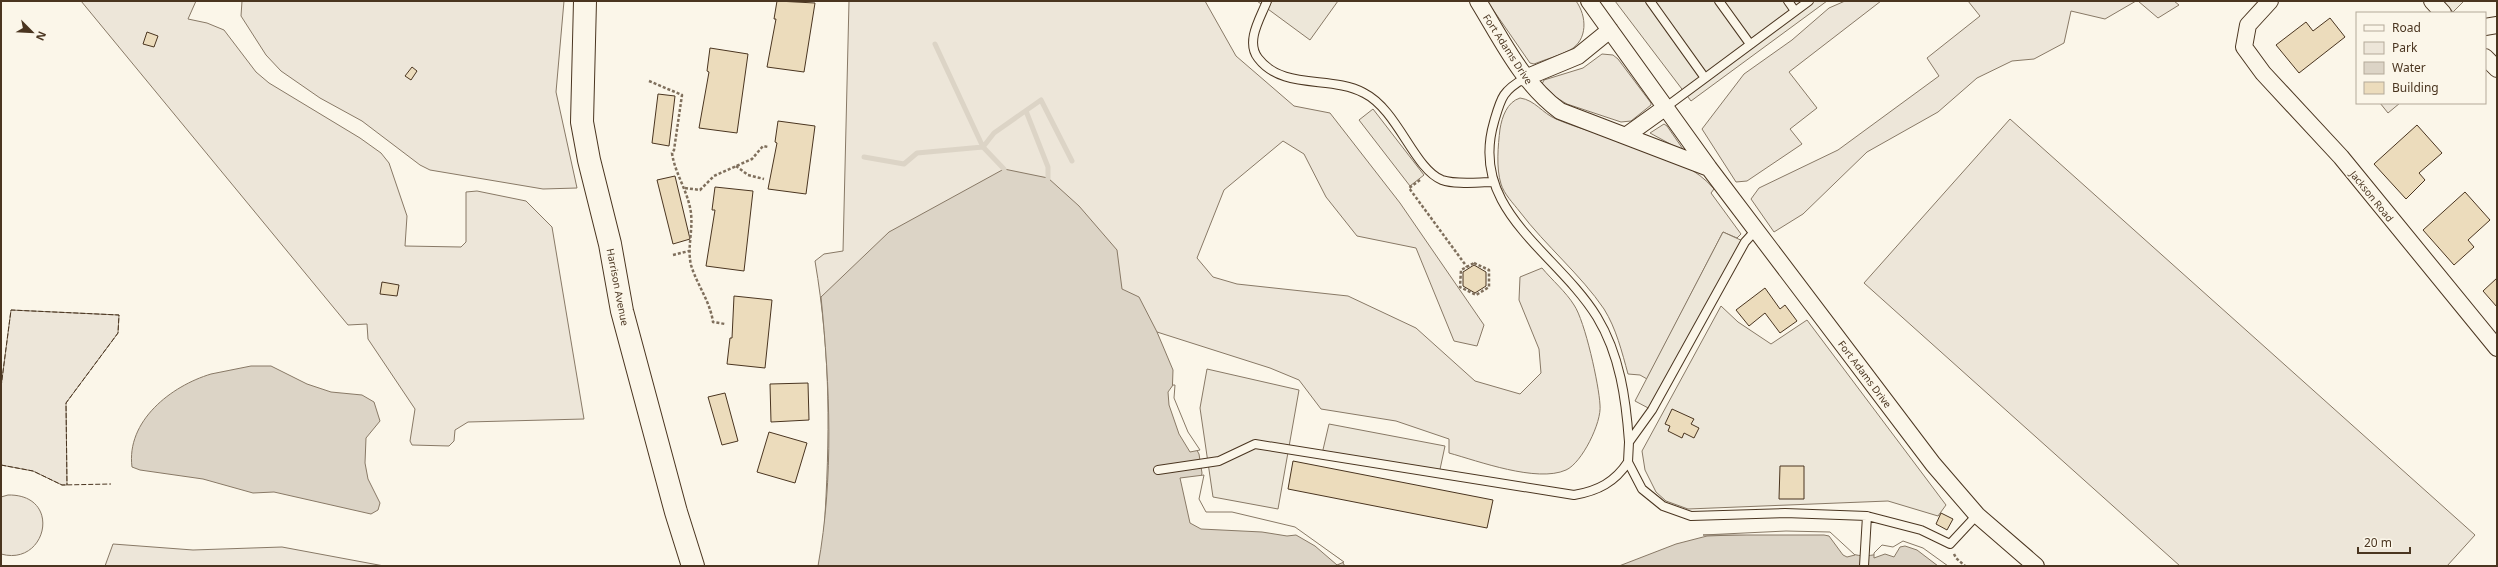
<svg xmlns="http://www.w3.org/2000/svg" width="2498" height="567" viewBox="0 0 2498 567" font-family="'Noto Sans',sans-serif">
	<rect width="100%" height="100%" fill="#fbf6e9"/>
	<path fill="#ede6d9" stroke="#887966" d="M 81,1 L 196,1 L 188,19 L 207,23 L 224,30 L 256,72 L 269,83 L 360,138 L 381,153 L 389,163 L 407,216 L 405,246 L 461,247 L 466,242 L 466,192 L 477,191 L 526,201 L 552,227 L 584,419 L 468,422 L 455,430 L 454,441 L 449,446 L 412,445 L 410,441 L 415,409 L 368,339 L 367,324 L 348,325 Z
		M 242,1 L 564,1 L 556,92 L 577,188 L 543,189 L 430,170 L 420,165 L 362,121 L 320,98 L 281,71 L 266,55 L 241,16 Z
		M 849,1 L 1205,1 L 1236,56 L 1294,106 L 1330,113 L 1400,203 L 1484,325 L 1477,346 L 1454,341 L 1416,248 L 1357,236 L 1326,197 L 1304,154 L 1283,141 L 1224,190 L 1197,258 L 1213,277 L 1237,284 L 1348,296 L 1416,328 L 1475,381 L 1520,394 L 1541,373 L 1539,349 L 1519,300 L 1520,277 L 1542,268 C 1552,280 1566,292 1574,305 C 1585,321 1599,385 1600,405 C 1602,422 1582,463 1566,470 C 1537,483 1478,461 1449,453 L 1449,439 L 1396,421 L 1321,409 L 1299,380 L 1270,368 L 1157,332 L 824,532 C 830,437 831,355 815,261 L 824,254 L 843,251 Z
		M 1487,1 L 1576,1 C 1587,16 1588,40 1570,50 C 1559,56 1546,59 1534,64 L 1530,63 Z
		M 1845,1 L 1881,1 L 1789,72 L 1817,108 L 1790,129 L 1802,144 L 1747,181 L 1736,182 L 1702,129 L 1744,74 L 1792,40 L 1829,8 Z
		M 1968,1 L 2136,1 L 2105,19 L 2071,11 L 2064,43 L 2034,59 L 2012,61 L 1977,78 L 1938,112 L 1867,152 L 1803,214 L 1774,232 L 1751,199 L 1759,188 L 1838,150 L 1939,76 L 1927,58 L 1980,16 Z
		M 2138,1 L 2174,1 L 2179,5 L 2158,18 Z
		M 1602,54 L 1613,55 L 1618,59 L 1651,103 L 1651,105 L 1631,121 L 1621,122 L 1567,104 L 1557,98 L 1542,84 L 1544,80 L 1583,68 Z
		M 1520,98 C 1535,100 1542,113 1556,119 C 1602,139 1682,150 1714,189 L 1711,193 L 1741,234 L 1737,238 L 1723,232 L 1647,379 L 1640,375 L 1628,374 C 1622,352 1616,328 1604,309 C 1581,275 1545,245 1520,212 C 1513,203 1504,194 1501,184 C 1496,168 1498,146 1500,129 C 1502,117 1507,102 1520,98 Z
		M 2380,103 L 2400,103 L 2388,113 Z
		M 2010,119 L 2475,535 L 2447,566 L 2180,566 L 1864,283 Z
		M 1664,124 L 1667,126 L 1685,152 L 1650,133 Z
		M 11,310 L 119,315 L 118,333 L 66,403 L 67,485 L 62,485 L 33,471 L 1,465 L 1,387 Z
		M 8,495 C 63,494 47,567 1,554 L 1,497 Z
		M 113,544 L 193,550 L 282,547 L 384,566 L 105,566 Z"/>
	<path fill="#ede7d9" stroke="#887966" d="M 1257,1 L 1338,1 L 1310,40 Z
		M 1615,1 L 1827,1 L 1691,101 Z
		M 2443,1 L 2462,1 L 2463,2 L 2453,12 Z
		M 1373,109 L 1424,175 L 1410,186 L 1359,120 Z
		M 1723,232 L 1745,242 L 1652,410 L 1635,401 Z
		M 1721,306 L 1738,322 L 1771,344 L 1807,320 L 1946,505 L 1938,516 L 1888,501 L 1688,509 L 1666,501 L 1656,492 L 1645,470 L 1642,451 Z
		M 1207,369 L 1299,390 L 1278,509 L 1213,497 L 1200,408 Z
		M 1329,424 L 1445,446 L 1439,474 L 1322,454 Z"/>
	<path fill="#dcd4c6" stroke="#887966" d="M 1004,169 L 1048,178 L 1079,206 L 1117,250 L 1122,289 L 1139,297 L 1157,332 L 1173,370 L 1172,398 L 1187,432 L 1199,454 L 1202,473 L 1197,499 L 1204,514 L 1294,529 L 1341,560 L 1345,566 L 818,566 C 834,477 830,387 821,297 L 889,232 Z
		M 251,366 L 271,366 L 307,384 L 331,392 L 362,395 L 374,402 L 380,421 L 366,438 L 365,463 L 368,479 L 380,503 L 378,510 L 371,514 L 274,492 L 253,493 L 203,479 L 140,470 L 132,467 C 126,421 171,386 211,374 C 224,371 238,369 251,366 Z
		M 1786,533 L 1830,534 C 1835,539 1839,545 1845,550 C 1861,562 1888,553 1903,543 L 1922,549 L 1946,566 L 1619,566 L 1676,544 L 1707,536 Z"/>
	<path fill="#fbf6e9" stroke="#887966" d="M 1173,385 L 1175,385 L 1174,398 L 1188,432 L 1200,450 L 1190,452 L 1179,434 L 1169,405 L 1168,392 Z
		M 1204,475 L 1199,499 L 1206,512 L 1232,512 L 1295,527 L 1344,562 L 1337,565 L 1315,546 L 1296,535 L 1287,536 L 1262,532 L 1201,529 L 1190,523 L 1180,478 Z
		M 1786,531 L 1830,532 L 1855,555 L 1847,557 L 1843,555 L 1829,536 L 1824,535 L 1703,535 Z
		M 1903,541 L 1923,548 L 1948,566 L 1938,566 L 1917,550 L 1905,546 L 1900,547 L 1894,557 L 1885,554 L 1874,558 L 1874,553 L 1882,545 L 1893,547 Z"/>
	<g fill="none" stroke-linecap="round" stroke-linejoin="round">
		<path stroke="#dcd4c6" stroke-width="5" d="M 935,44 L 983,147 L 1004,169
			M 1026,111 L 1048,167 L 1048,178
			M 864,157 L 904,164 L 917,153 L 983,147 L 994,133 L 1041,100 L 1072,161"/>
	</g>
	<path fill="#ecdcbc" stroke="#4a3520" d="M 777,1 L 815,3 L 804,72 L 767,67 L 776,19 L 774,19 Z
		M 2330,18 L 2345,37 L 2299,73 L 2276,45 L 2306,22 L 2313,31 Z
		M 147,32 L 158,36 L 154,47 L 143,44 Z
		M 710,48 L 748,54 L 737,133 L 699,128 L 709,72 L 707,71 Z
		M 412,67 L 417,71 L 411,80 L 405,76 Z
		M 658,94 L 675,96 L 669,146 L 652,143 Z
		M 778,121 L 815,126 L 806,194 L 768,189 L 777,143 L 775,142 Z
		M 2417,125 L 2442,153 L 2419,173 L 2425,180 L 2406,199 L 2374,164 Z
		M 675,176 L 690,239 L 673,244 L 657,180 Z
		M 715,187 L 753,191 L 744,271 L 706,266 L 715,210 L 712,210 Z
		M 2465,192 L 2490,220 L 2468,240 L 2474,247 L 2454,265 L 2423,230 Z
		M 1474,265 L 1486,272 L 1486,286 L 1475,293 L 1463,286 L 1463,272 Z
		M 2497,278 L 2497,307 L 2483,291 Z
		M 382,282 L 399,285 L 397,296 L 380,294 Z
		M 1765,288 L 1780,309 L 1785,305 L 1797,321 L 1780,333 L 1765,313 L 1749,326 L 1736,310 Z
		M 734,296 L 772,300 L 765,368 L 727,364 L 730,338 L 732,338 Z
		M 808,383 L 809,420 L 771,422 L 770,384 Z
		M 725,393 L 738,441 L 722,445 L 708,397 Z
		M 1672,409 L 1694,419 L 1691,424 L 1699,428 L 1694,438 L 1684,433 L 1682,438 L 1668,431 L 1670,426 L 1665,424 Z
		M 769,432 L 807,443 L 795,483 L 757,472 Z
		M 1293,461 L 1493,500 L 1487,528 L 1288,489 Z
		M 1780,466 L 1804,466 L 1804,499 L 1779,499 Z
		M 1941,513 L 1953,519 L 1947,530 L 1936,524 Z"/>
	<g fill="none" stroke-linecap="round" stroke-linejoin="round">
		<defs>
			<path id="service" d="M 1267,1 C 1261,17 1245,41 1258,58 C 1283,91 1331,75 1364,93 C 1398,110 1414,169 1442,180 C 1456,185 1478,182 1493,182
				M 1650,1 L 1705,78
				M 1719,1 L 1750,44
				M 1788,1 L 1795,11
				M 1525,78 C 1502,91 1501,98 1494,122 C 1468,210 1557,252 1597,317 C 1620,355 1626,399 1629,442
				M 1666,107 L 1809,1
				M 1756,230 L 1745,242 L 1652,410 L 1629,442 L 1628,462 L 1642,489 L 1663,506 L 1691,516 L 1785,513 L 1867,516 L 1921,530 L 1950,544 L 1977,515
				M 1158,470 L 1219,461 L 1255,444 L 1574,495 C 1598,491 1615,482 1628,462
				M 1864,566 L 1867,516"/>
			<path id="minor" d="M 1478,1 C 1502,40 1522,83 1560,111 L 1709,168
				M 1589,1 L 1709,168 L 1933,464 L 1977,515 L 2036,566
				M 2270,1 L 2248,25 L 2244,47 L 2263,73 L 2341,157 L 2497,348
				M 2432,1 L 2443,13
				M 2485,27 L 2497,25
				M 2485,57 L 2497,69
				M 1525,78 L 1578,56 L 1610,30
				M 1627,135 L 1666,107"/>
			<path id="secondary" d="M 585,1 L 582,122 L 589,160 L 610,244 L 622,311 L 676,512 L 693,566"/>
		</defs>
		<use href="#service" stroke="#4a3520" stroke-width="10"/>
		<use href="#minor" stroke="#4a3520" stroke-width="18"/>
		<use href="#secondary" stroke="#4a3520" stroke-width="24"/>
		<path stroke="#7f6f5c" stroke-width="2.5" stroke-dasharray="3 2" stroke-linecap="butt" d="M 649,81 L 682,95 L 674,150 L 672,153 C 675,174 688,191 691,213 C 693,231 687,248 691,265 C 697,285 710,301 713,322 L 725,324
			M 736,166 L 748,175 L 764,179
			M 1420,180 L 1409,188 L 1467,267
			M 685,188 L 700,190 L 714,176 L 752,159 L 763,146 L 768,147
			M 673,255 L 689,251
			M 1474,263 L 1489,270 L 1489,287 L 1476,295 L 1460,287 L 1461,270 Z
			M 1954,554 L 1956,558 L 1965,566"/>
		<use href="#service" stroke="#fbf6e9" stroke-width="8"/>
		<use href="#minor" stroke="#fbf6e9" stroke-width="16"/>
		<use href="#secondary" stroke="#fbf6e9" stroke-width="22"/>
		<path stroke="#4a3520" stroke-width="1" stroke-dasharray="5 2" stroke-linecap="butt" d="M 1,387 L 11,310 L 119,315 L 118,333 L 66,403 L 67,485
			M 1,465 L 33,471 L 62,485 L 111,484"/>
	</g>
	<g text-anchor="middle" stroke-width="3" stroke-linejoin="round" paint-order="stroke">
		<g font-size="10" fill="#4a3520" stroke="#fbf6e9">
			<text transform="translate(1508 49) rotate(57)" y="4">Fort Adams Drive</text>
			<text transform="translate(2372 196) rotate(51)" y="4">Jackson Road</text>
			<text transform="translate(618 287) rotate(79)" y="4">Harrison Avenue</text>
			<text transform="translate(1865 374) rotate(53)" y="4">Fort Adams Drive</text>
		</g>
	</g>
	<rect width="2498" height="567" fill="none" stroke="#4a3520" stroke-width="4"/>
	<rect x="2356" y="12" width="130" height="92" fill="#fbf6e9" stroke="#b4a999"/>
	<rect x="2364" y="25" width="20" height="6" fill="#fbf6e9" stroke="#b4a999"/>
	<text x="2392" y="32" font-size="12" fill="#4a3520">Road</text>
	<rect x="2364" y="42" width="20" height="12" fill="#ede6d9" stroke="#b4a999"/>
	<text x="2392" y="52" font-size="12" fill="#4a3520">Park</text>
	<rect x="2364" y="62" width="20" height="12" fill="#dcd4c6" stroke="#b4a999"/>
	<text x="2392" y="72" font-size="12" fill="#4a3520">Water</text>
	<rect x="2364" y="82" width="20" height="12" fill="#ecdcbc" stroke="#b4a999"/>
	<text x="2392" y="92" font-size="12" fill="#4a3520">Building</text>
	<g transform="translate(32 32) rotate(114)" stroke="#fbf6e9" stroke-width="3" paint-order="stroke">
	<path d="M0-3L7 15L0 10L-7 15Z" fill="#4a3520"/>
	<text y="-6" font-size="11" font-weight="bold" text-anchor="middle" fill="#4a3520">N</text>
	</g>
	<path d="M2358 547v6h52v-6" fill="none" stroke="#4a3520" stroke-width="2"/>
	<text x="2364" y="547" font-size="12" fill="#4a3520" stroke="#fbf6e9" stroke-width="3" paint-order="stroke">20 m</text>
</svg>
